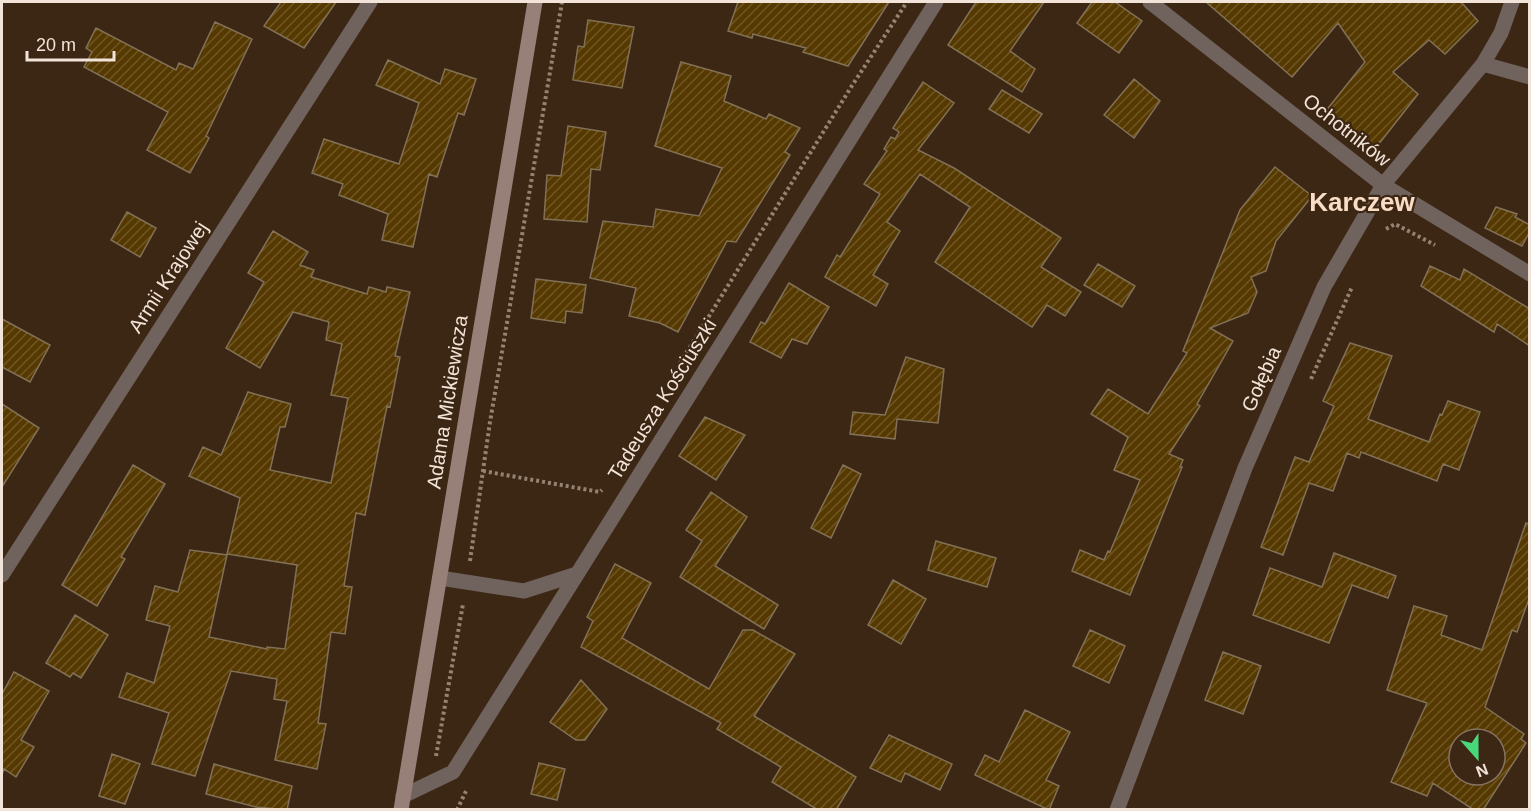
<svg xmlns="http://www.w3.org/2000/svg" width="1531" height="811" viewBox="0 0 1531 811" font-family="Arial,sans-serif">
	<defs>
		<pattern id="building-hatch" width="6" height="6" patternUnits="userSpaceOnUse" patternTransform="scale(1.5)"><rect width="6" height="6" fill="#553900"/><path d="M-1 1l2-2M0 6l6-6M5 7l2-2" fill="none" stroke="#6e5625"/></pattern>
	</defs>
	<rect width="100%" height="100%" fill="#3c2714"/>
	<path fill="url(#building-hatch)" stroke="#827156" stroke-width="1.5" fill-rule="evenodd" d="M 281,2 L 336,2 L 304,48 L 264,26 Z
		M 738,2 L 889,2 L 848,66 L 803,52 L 806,48 L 753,34 L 752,38 L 728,31 Z
		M 976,2 L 1044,2 L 1010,51 L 1035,69 L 1022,92 L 948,45 Z
		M 1092,2 L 1115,2 L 1142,21 L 1119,53 L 1077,23 Z
		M 1206,2 L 1461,2 L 1478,21 L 1445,54 L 1429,40 L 1393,72 L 1418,94 L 1378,145 L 1368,146 L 1325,112 L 1365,62 L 1338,23 L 1292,77 Z
		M 588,20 L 634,27 L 622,88 L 573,80 L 578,46 L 584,47 Z
		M 215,22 L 252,39 L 206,136 L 209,138 L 190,173 L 147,150 L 168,112 L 84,67 L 92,52 L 86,48 L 96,28 L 176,70 L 179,63 L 193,69 Z
		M 388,60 L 440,84 L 445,69 L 476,79 L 464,115 L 458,113 L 437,177 L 429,174 L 413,247 L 382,240 L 388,214 L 339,195 L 343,184 L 312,173 L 324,139 L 399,164 L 419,103 L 376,85 Z
		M 681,62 L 731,76 L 724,101 L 766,119 L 769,114 L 800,128 L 785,152 L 790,155 L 736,242 L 727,241 L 678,332 L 660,323 L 629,316 L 636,288 L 590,278 L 603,221 L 653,227 L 656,209 L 699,216 L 722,168 L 655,146 Z
		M 1134,79 L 1160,101 L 1134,138 L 1104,115 Z
		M 923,82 L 954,103 L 918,150 L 954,168 L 1061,238 L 1041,267 L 1081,292 L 1065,316 L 1047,305 L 1032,327 L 935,262 L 970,207 L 920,174 L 887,222 L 900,231 L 873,275 L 888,284 L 876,306 L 825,277 L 837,255 L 840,257 L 880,194 L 864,184 L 887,151 L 884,149 L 891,137 L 895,139 L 899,132 L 893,128 Z
		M 1002,90 L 1042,114 L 1029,133 L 989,109 Z
		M 568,126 L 606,132 L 600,170 L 591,169 L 587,222 L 544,219 L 547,175 L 561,176 Z
		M 1275,167 L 1312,196 L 1276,241 L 1266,271 L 1251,277 L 1257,292 L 1248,313 L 1210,328 L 1233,341 L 1197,404 L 1200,406 L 1169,454 L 1183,460 L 1180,467 L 1182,467 L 1130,595 L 1072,571 L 1080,550 L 1104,560 L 1108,551 L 1110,552 L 1140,480 L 1114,470 L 1128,437 L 1091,414 L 1108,389 L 1148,414 L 1187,353 L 1183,351 L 1240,210 Z
		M 1496,207 L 1517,214 L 1515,217 L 1530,225 L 1530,231 L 1522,246 L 1485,228 Z
		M 127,212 L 156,228 L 140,257 L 111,240 Z
		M 273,231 L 308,252 L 300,265 L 314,270 L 311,277 L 367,294 L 369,287 L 386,292 L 387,287 L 410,292 L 395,356 L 400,357 L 390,407 L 387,406 L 365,515 L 356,513 L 344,586 L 352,587 L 345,634 L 331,632 L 318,723 L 326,724 L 317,769 L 275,760 L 287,701 L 274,699 L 277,679 L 231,671 L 195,776 L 152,764 L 169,713 L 119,697 L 127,673 L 154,683 L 170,626 L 146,620 L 155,586 L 178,592 L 190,550 L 227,555 L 209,637 L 267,649 L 267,647 L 285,649 L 297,565 L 227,554 L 240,498 L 189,476 L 203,447 L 221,455 L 248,392 L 291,404 L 285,427 L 280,427 L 270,470 L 331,483 L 348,398 L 331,395 L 342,344 L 326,340 L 329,322 L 293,312 L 260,368 L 226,348 L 264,282 L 248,273 Z
		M 1098,264 L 1135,286 L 1122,307 L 1084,285 Z
		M 1430,266 L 1460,280 L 1464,269 L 1530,309 L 1530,346 L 1497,324 L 1494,332 L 1421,286 Z
		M 536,279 L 586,285 L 582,313 L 566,311 L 565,323 L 531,318 Z
		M 789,283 L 829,307 L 807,344 L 792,339 L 781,358 L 750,342 L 761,322 L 765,324 Z
		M 2,319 L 50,345 L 30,382 L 2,367 Z
		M 1350,343 L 1392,356 L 1368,419 L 1429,442 L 1440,414 L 1442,415 L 1448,401 L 1480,412 L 1459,470 L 1443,464 L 1437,481 L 1361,452 L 1359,458 L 1347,453 L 1333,491 L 1309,483 L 1283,555 L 1261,547 L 1295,457 L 1309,462 L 1334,406 L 1323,401 Z
		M 906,357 L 944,369 L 938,423 L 897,419 L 895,439 L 850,434 L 853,412 L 885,415 Z
		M 2,404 L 39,428 L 2,487 Z
		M 705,417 L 745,435 L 716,480 L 679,456 Z
		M 133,465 L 165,484 L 121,557 L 125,559 L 97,606 L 62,585 Z
		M 843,465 L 861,474 L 831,538 L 811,528 Z
		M 711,492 L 747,517 L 715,566 L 778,605 L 764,629 L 680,577 L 702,541 L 686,530 Z
		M 1526,523 L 1530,524 L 1530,596 L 1517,632 L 1512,630 L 1485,707 L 1524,734 L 1521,739 L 1526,743 L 1483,810 L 1474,810 L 1433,783 L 1427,796 L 1391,782 L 1427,703 L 1387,690 L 1414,606 L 1447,616 L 1441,635 L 1482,650 ZM 1459,739 L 1495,739 L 1495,775 L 1459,775 Z
		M 936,541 L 996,558 L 987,587 L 928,570 Z
		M 1334,553 L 1396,576 L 1388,598 L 1352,585 L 1329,643 L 1253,615 L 1270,568 L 1322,587 Z
		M 615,564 L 651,583 L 622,638 L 709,689 L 743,630 L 753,630 L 795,654 L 754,716 L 856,777 L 836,810 L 818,810 L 772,782 L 781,767 L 717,729 L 721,723 L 581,647 L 593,621 L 587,617 Z
		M 893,580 L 926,599 L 901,644 L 868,625 Z
		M 75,615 L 108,635 L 81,678 L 73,673 L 70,677 L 46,663 Z
		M 1090,630 L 1125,646 L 1109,683 L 1073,666 Z
		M 1223,652 L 1261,666 L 1243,714 L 1205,700 Z
		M 14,672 L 49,691 L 21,740 L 34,747 L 16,777 L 4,769 L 2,774 L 2,694 Z
		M 581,680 L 607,709 L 585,740 L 576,740 L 550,722 Z
		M 1025,710 L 1070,732 L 1046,780 L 1059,786 L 1049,810 L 975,775 L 985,755 L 999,762 Z
		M 889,735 L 952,764 L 940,790 L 905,773 L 901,782 L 870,768 Z
		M 112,754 L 140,764 L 125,804 L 99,796 Z
		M 539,763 L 565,769 L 557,800 L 531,794 Z
		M 214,764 L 292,786 L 287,810 L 256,807 L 206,794 Z"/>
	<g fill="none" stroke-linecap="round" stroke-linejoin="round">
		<path stroke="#948273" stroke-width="4" stroke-dasharray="3 3" stroke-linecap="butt" d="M 1386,229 L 1395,224 L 1435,245
			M 680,363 L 853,84 L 907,2
			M 1311,379 L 1352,287
			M 483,471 L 600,492 L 602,490
			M 470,561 L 490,422 L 562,2
			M 436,756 L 463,604
			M 457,810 L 466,791"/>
		<path stroke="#70625c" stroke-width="15" d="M 1150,2 L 1383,185 L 1530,274
			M 1483,64 L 1530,77
			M 2,575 L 370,2
			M 440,578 L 524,591 L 577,574
			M 403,796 L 453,772 L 936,2
			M 1117,810 L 1245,468 L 1324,287 L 1383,185 L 1483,64 L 1501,33 L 1512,2"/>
		<path stroke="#968077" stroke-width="15" d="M 401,810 L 535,2"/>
	</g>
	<g text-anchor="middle" stroke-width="4.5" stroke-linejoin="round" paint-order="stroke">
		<g font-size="20" fill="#f3e4d9" stroke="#3c2714">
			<text transform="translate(1347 130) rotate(38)" y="7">Ochotników</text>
			<text transform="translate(168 277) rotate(-57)" y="7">Armii Krajowej</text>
			<text transform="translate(1261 379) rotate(-66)" y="7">Gołębia</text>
			<text transform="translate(662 399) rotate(-58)" y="7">Tadeusza Kościuszki</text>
			<text transform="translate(447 402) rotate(-81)" y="7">Adama Mickiewicza</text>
		</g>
		<g font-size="26" font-weight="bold" fill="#faddc6" stroke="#3c2714">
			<text x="1362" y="211">Karczew</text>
		</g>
	</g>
	<rect width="1531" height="811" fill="none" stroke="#f3e4d9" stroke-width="6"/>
	<g transform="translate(1477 757) rotate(159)"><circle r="28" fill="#3c2714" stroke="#857363" stroke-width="1.5"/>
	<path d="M0-4.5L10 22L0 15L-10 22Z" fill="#48d779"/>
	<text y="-9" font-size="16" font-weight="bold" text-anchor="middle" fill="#f3e4d9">N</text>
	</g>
	<path d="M27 51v9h87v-9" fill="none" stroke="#f3e4d9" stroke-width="3"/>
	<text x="36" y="51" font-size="18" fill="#f3e4d9" stroke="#3c2714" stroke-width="4.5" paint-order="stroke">20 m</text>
</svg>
